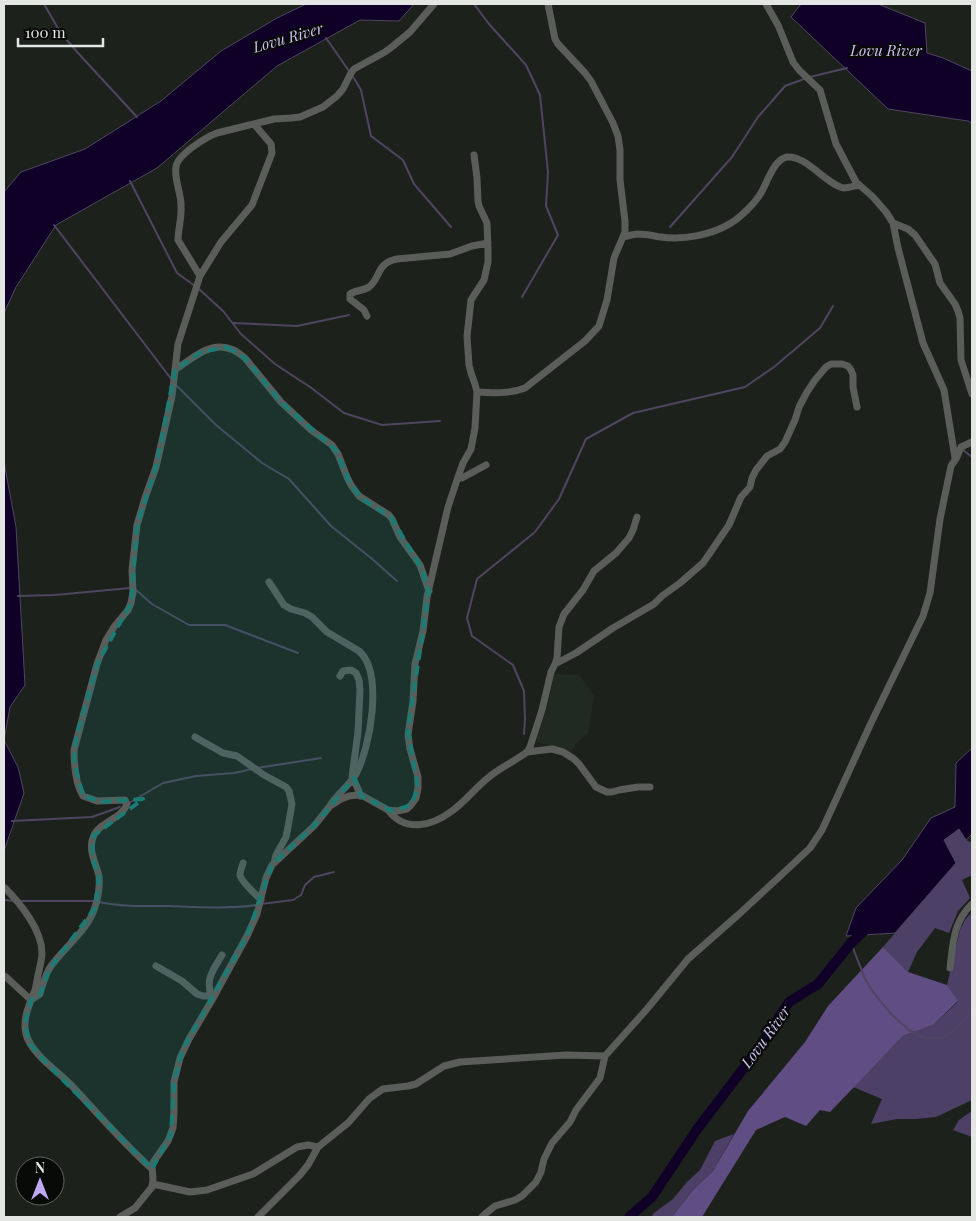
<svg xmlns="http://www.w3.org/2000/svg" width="976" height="1221" viewBox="0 0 976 1221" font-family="'Playfair Display',serif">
	<rect width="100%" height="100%" fill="#1d211c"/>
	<path fill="#212a20" d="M 554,674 L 579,675 L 594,696 L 588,733 L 575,745 L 571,752 L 536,742 L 548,704 Z"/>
	<path fill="#4d4067" d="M 959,828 L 966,840 L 972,843 L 972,875 L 962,880 L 970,898 L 958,911 L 949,933 L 935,928 L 917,952 L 908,972 L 883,947 L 956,863 L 944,840 Z
		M 972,912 L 972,1100 L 936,1117 L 916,1119 L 897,1119 L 871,1124 L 882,1099 L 853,1087 L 903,1036 L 933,1025 L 958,1002 L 947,985 L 960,930 L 965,920 Z
		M 972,1111 L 972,1137 L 953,1130 L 959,1120 Z
		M 734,1134 L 713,1171 L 693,1190 L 672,1217 L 651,1217 L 654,1213 L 673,1199 L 687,1182 L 700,1170 L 715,1141 Z"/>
	<path fill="#5f4d83" d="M 883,947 L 908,972 L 947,985 L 958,1001 L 933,1025 L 903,1036 L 830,1112 L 820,1110 L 806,1126 L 785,1117 L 756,1130 L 702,1217 L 672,1217 L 693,1190 L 713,1171 L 748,1111 L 805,1042 L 828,1006 Z"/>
	<path fill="#100028" stroke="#4f4560" d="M 306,4 L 414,4 L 399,21 L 360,20 L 277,66 L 157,168 L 56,225 L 16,287 L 4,313 L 4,192 L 21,172 L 85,149 L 161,101 L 221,51 L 277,18 Z
		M 801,4 L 878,4 L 925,23 L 927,53 L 943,58 L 972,71 L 972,123 L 968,121 L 888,109 L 791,17 Z
		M 4,462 L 16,527 L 25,685 L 10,707 L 4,740 L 18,767 L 24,793 L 4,851 Z
		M 972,748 L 972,834 L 966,840 L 959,829 L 944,840 L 956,863 L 895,933 L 846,936 L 856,908 L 902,860 L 931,818 L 955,807 L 956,763 Z"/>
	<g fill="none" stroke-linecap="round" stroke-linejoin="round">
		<path stroke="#4f4560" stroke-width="2" d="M 44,4 L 60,32 L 78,53 L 137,117
			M 474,4 L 489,24 L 526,65 L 540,95 L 548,172 L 546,206 L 558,235 L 522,297
			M 326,38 L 349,71
			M 352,75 L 361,90 L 371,136 L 403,160 L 414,184 L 451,227
			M 810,77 L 847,68
			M 130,181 L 177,273 L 195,286
			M 54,225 L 172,380
			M 670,227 L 732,157 L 758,117 L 785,86 L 804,79
			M 199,289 L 223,311 L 241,334 L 275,364 L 310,387 L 344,413 L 382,425 L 440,421
			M 233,323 L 297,326 L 349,315
			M 175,384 L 216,425 L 262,463 L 289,479 L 331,526 L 371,558 L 397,581
			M 963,450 L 972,457
			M 136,590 L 152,604 L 189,625 L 225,625 L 298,653
			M 18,596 L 55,595 L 130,588
			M 524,734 L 525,720 L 524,691 L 513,665 L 472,636 L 467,618 L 477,579 L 535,532 L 559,499 L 586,439 L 633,413 L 745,387 L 774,367 L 820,328 L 833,306
			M 257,768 L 321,758
			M 129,803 L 163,783 L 196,776 L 234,773 L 252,769
			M 12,821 L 92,817 L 120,807
			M 4,900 L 15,901
			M 19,901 L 95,901
			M 99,902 C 122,907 146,906 168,906 C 198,907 227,909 257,905
			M 261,904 L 293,900 L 301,895 L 305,885 L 314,877 L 334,872
			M 851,943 L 865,979 L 874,993 L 890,1013 L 909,1030 L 925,1038 L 943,1038 L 955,1029 L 972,1011"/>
		<path stroke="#100028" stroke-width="10" d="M 629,1217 L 652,1197 L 698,1128 L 756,1052 L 789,1002 L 818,984 L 851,943 L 868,927"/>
		<path stroke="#5b5d5b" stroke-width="7" d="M 766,4 L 778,25 L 793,62 L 799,70 L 820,90 L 836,144 L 856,182 L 873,197 L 886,212 L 893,223 L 908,229 L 915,235 L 935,264 L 940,283 L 955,304 L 958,311 L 960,318 L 961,360 L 972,394
			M 893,223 L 898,248 L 923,343 L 944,390 L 955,458
			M 623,237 C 628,236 633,234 638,234 C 646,234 654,236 661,237 C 684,240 712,235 731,223 C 741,217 755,203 761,193 C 767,183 774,159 787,157 C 806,155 827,185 844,188 C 849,188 854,186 859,185
			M 200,276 L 221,242 L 252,205 L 272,153 L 271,144 L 254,124
			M 367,316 L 364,310 L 350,299 L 350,294 C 356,290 363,291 369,287 C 381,278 376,263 397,259 L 450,254 L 472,246 L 488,243
			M 175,370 C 198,354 219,334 245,358 L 281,402 L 311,430 L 332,445 L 338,454 L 347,477 L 351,485 L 359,496 L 389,515 L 392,519 L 400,537 L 420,565 L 429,591
			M 477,392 C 492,393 510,394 525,388 L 585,341 L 599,326 L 607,300 L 614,258 L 625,232 L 625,221 L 620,180 L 620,150 L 618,136 L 613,123 L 591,81 L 585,73 L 558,44 L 555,39 L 548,4
			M 458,477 L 462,478 L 486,465
			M 269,582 L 284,605 L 291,609 L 305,613 L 312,617 L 327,632 L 359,651 C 384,673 370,748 356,774 C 350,785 338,793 331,804
			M 555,664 L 576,653 L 613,628 L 654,604 L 662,596 L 680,583 L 703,563 L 729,525 L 741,497 L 750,487 L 752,478 L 756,470 L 767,456 L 780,449 L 785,442 L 795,420 L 799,407 L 807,392 L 815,380 L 826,367 L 831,364 L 842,364 L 848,366 L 851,370 L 853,375 L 853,387 L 857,407
			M 340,676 L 343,671 L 351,670 L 356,673 L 359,680 L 360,690 L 358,732 L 352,777
			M 195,737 L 223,753 L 237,756 L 264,775 L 286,787 L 289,791 L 292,804 L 288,827 L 286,837 L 276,855 L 274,863
			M 527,752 L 552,749 L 563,752 L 574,759 L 579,764 L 596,787 L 607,792 L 612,792 L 619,790 L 638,787 L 650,787
			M 353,778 L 361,796
			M 388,810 C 405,833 432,826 452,811 C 466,801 476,787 489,777 C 501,767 515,761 527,752 L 530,747 L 542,710 L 551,672 L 555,664 L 557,658 L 559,627 L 564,614 L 583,590 L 594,571 L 616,553 L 629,538 L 633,530 L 637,517
			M 243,863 C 242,867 240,871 240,875 C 241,882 256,894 261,900
			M 5,888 C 20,903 42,930 42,953 C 42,959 40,965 39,971 C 37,977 37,984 35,990 C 30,1003 22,1019 26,1034 C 31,1054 59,1072 73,1087 C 99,1115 124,1144 152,1169
			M 156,966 L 182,981 L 197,994 L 203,996 L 211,996
			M 950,968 C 953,944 953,922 972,904
			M 4,976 L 6,977 L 31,1000
			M 212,999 C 205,979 212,972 222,955
			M 31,1000 L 40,994 C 42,986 45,977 49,969 C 63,948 88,931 95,907 C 98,899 100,885 99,876 C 96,863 87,849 94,835 C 101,821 122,819 127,804 L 125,800 L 97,801 L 83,796 C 75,783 74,766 74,750 L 97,664 L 106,640 L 114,627 L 128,610 L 131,603 L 133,592 L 132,570 L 137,525 L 145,498 L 156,467 L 166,423 L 172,396 L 178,344 L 200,276 L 178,240 C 178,229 182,218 181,205 C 181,193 174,179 176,167 C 177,155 206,137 217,133 L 274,119 L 291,118 L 300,117 L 323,107 L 337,96 L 343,89 L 351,73 L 354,69 L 385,52 L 393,46 L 410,32 L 434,4
			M 153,1184 L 190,1192 L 207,1190 L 253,1174 L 297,1147 L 308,1145 L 318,1147
			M 120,1217 L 135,1208 L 152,1187 L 153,1179 L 152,1166 L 154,1161 L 168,1141 L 173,1128 L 174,1113 L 174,1082 L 180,1058 L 189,1039 L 212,1000 L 247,936 L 257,914 L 266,878 L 272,865 L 314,826 L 330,806 L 341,799 L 349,796 L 357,795 L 363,796 L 388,810 L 397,811 L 407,809 L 411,805 L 416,798 L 418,788 L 418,777 L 410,749 L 408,735 L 413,701 L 415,664 L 423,631 L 427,597 L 448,507 L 458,477 L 463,463 L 471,449 L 475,428 L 477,392 L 475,384 L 471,373 L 469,365 L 467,336 L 471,300 L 484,280 L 488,262 L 488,249 L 487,223 L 479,206 L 478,201 L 477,178 L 474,155
			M 258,1217 L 300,1175 L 308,1165 L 318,1147 L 348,1123 L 369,1099 L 377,1093 L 383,1089 L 408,1086 L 416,1084 L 444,1066 L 460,1062 L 566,1055 L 605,1056
			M 482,1217 L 485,1214 L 495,1206 L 515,1200 L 522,1196 L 536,1182 L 541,1172 L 544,1159 L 552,1143 L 570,1122 L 576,1110 L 600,1078 L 605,1056 L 647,1009 L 688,959 L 738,915 L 777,879 L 810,848 L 822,830 L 871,723 L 923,616 L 930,593 L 940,519 L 951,466 L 957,457 L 961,447 L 972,442"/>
	</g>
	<path fill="#1a7c74" fill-opacity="0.2" stroke="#1a7c74" stroke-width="4" stroke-dasharray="10 6" stroke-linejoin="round" d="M 227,347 L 245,358 L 281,402 L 336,450 L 351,485 L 364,500 L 391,517 L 422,569 L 429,591 L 408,730 L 418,788 L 411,805 L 392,811 L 361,796 L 354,778 L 314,826 L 272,865 L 247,936 L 183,1049 L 174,1082 L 171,1135 L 152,1169 L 47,1064 L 30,1044 L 25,1024 L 31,1000 L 40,994 L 50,968 L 95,908 L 99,878 L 92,856 L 93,836 L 143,799 L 102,802 L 83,796 L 74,761 L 76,738 L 97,664 L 131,603 L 137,525 L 156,467 L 175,370 L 201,352 Z"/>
	<g text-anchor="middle" stroke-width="4.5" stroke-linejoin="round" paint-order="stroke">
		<g font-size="15" font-style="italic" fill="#d0c1f3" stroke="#080a08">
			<text transform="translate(288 38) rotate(-16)" y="5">Lovu River</text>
			<text x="886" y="56">Lovu River</text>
			<text transform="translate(766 1037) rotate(-54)" y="5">Lovu River</text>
		</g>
	</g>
	<rect width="976" height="1221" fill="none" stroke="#e3e6e2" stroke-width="10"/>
	<g transform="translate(40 1181)"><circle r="24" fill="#080a08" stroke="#60625f"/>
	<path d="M0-4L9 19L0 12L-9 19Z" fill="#c0a8f4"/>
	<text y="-8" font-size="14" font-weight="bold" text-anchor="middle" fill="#e3e6e2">N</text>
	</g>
	<path d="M18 38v8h85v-8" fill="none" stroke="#e3e6e2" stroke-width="2.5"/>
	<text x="25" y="38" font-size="15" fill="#e3e6e2" stroke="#080a08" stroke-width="4" paint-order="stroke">100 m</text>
</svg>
